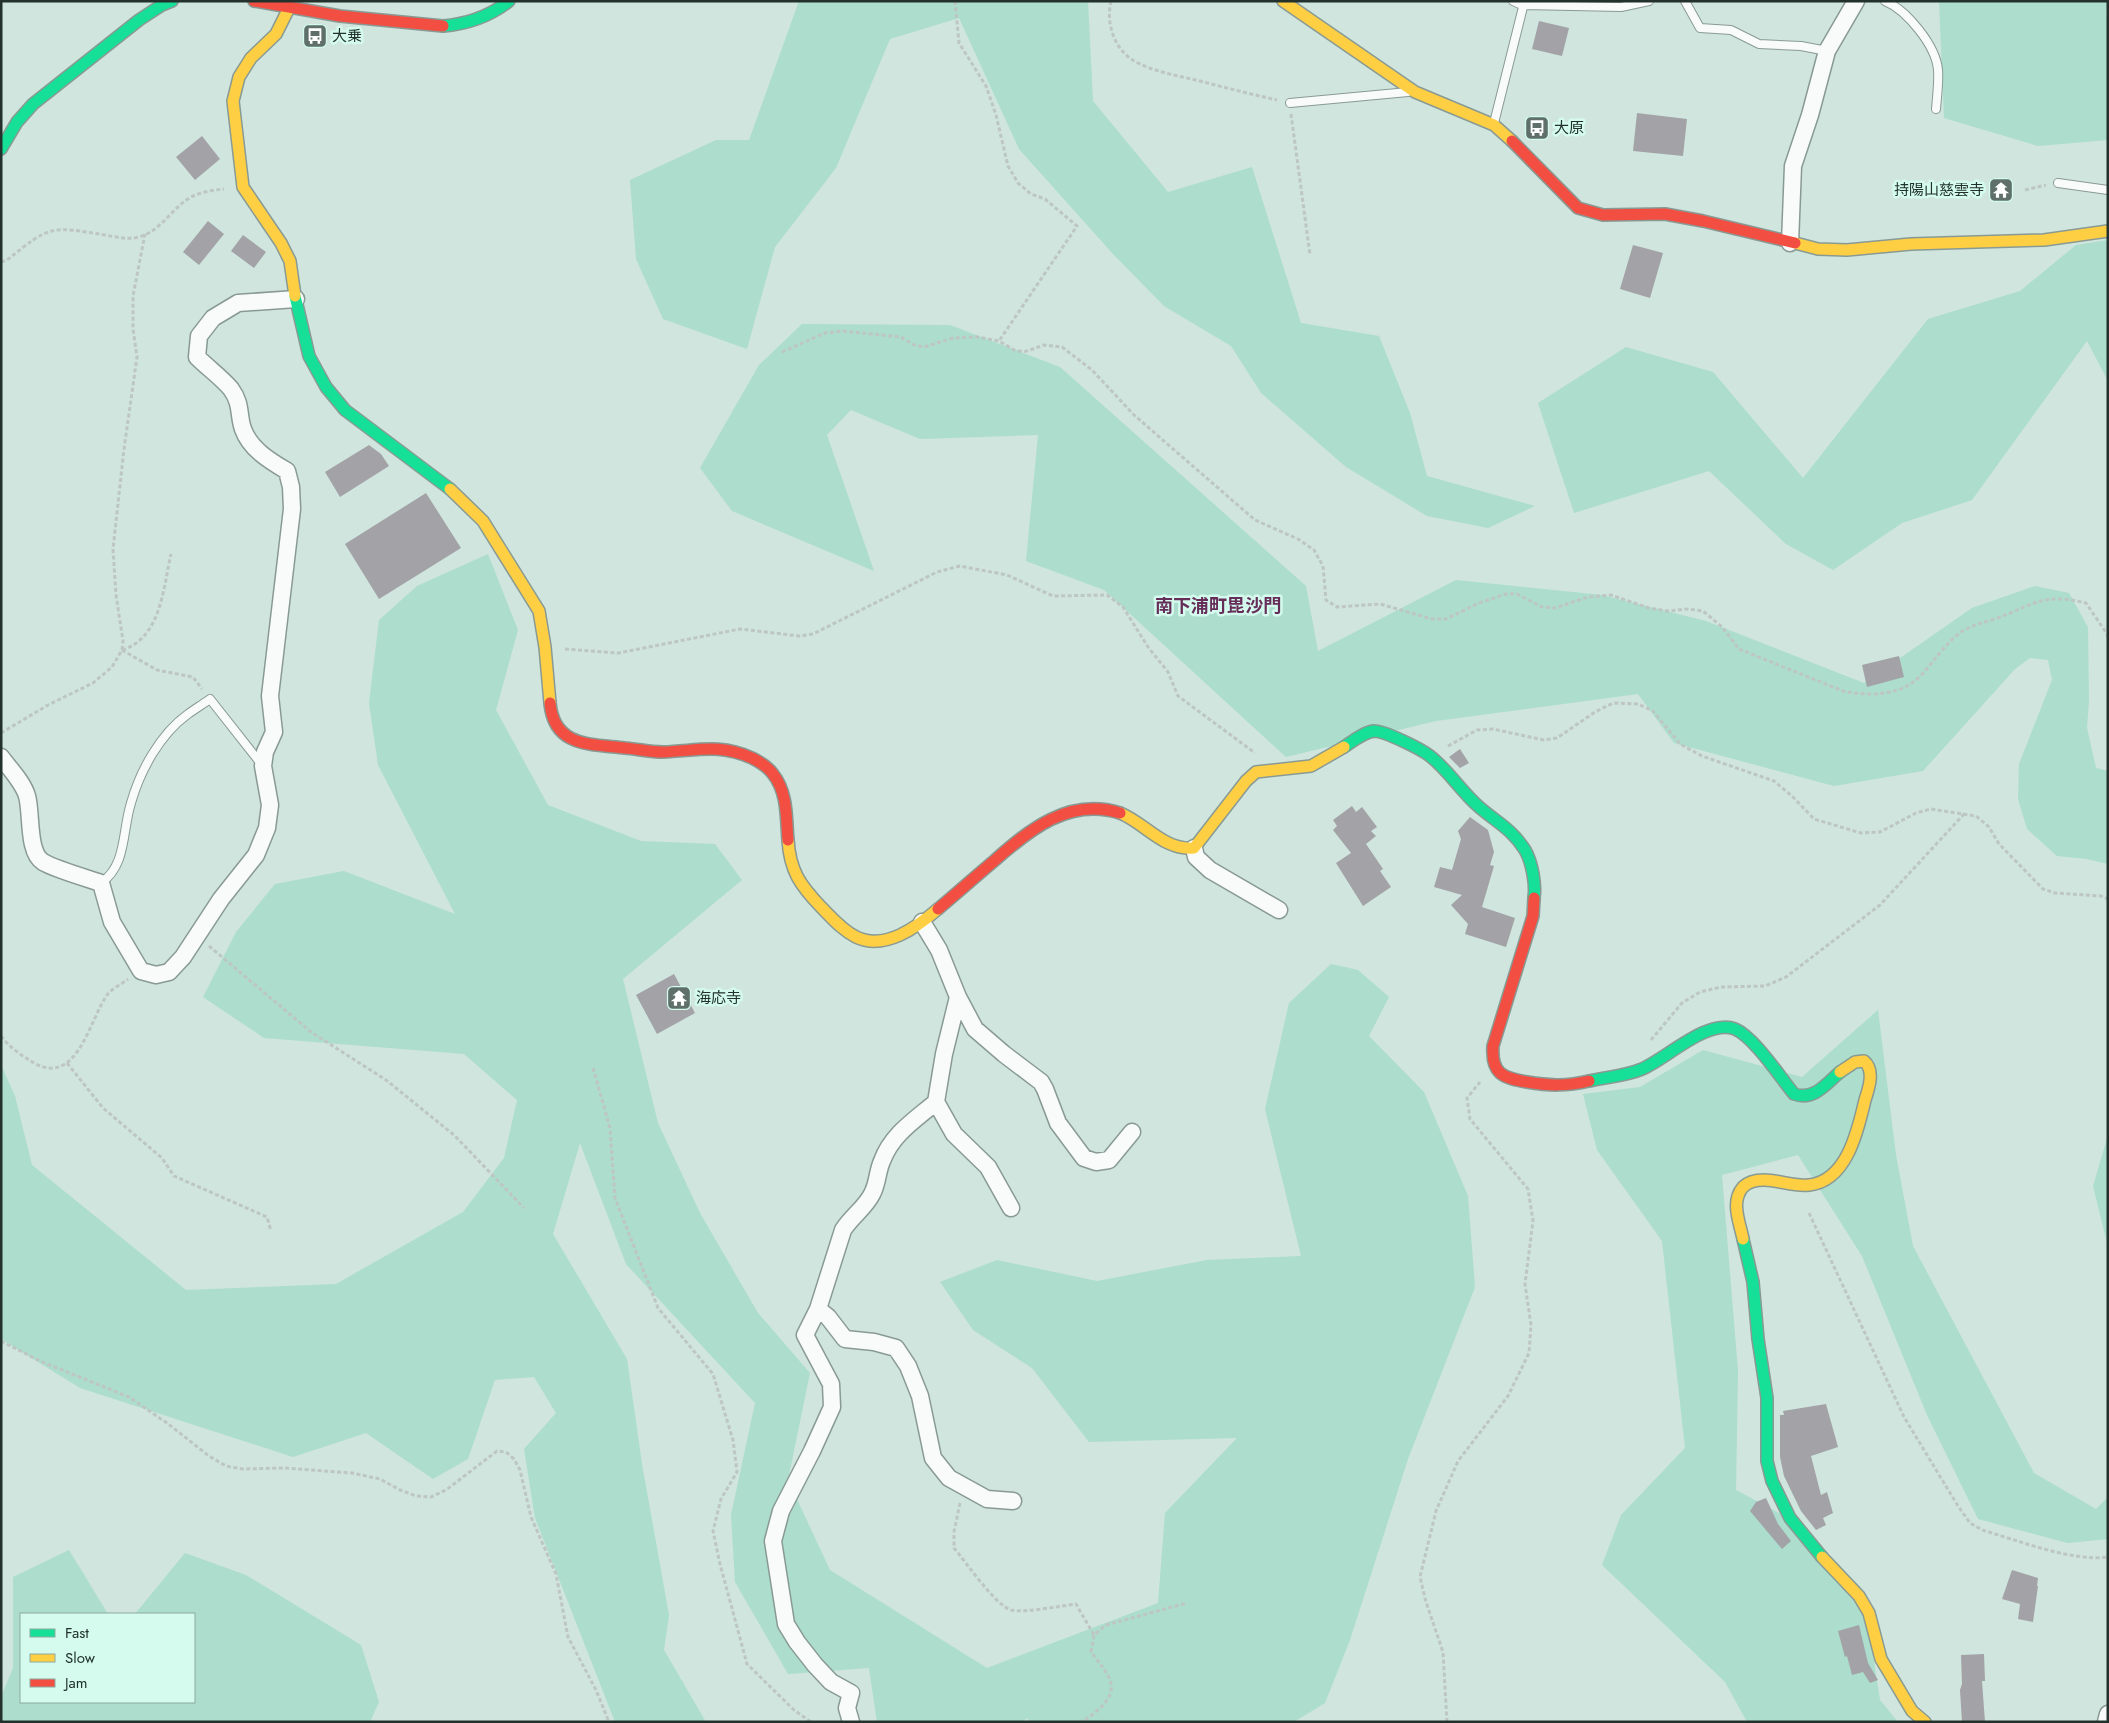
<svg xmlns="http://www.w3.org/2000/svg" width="2109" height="1723" viewBox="0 0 2109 1723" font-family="Jost,'Noto Sans JP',sans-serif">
	<rect width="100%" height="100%" fill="#cfe5dd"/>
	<path fill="#acddcd" d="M 799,1 L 1088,1 L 1093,101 L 1168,192 L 1252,167 L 1301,323 L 1379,336 L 1410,413 L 1427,476 L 1535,506 L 1488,528 L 1427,516 L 1346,467 L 1261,393 L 1231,346 L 1164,306 L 1113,254 L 1019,149 L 959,18 L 890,39 L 836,168 L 775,247 L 747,349 L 663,319 L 636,259 L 630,180 L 716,140 L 749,140 Z
		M 1939,1 L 2108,1 L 2106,12 L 2108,13 L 2108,140 L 2038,146 L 1944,118 Z
		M 2108,240 L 2108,381 L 2087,341 L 1972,500 L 1902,523 L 1833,570 L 1786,544 L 1709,471 L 1574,513 L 1538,403 L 1626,347 L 1713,372 L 1803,478 L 1928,319 L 2020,291 L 2076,245 Z
		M 802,324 L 950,325 L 1060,367 L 1306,586 L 1318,651 L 1456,580 L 1602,595 L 1706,621 L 1864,683 L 1972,608 L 2035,586 L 2069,593 L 2088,627 L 2089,700 L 2087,728 L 2096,768 L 2108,771 L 2108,864 L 2087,859 L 2057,856 L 2027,829 L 2018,799 L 2019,764 L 2052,680 L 2048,660 L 2030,658 L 2015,669 L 1923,771 L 1834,786 L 1674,743 L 1638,694 L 1436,721 L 1286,757 L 1104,590 L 1026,561 L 1038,435 L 920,439 L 851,410 L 827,435 L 874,571 L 732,511 L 700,468 L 759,365 Z
		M 488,554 L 518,630 L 496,710 L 548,805 L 641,841 L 715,844 L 742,880 L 623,979 L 658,1123 L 700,1213 L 758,1313 L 810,1373 L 788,1480 L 830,1570 L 987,1668 L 1158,1603 L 1165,1513 L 1237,1438 L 1089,1442 L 1032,1368 L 973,1330 L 940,1282 L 997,1260 L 1097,1281 L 1207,1260 L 1301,1256 L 1265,1109 L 1289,1003 L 1331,964 L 1358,970 L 1389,997 L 1369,1036 L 1424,1092 L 1468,1196 L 1475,1287 L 1408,1459 L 1350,1640 L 1325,1703 L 1294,1722 L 1030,1722 L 1027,1718 L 1023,1722 L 877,1722 L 869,1668 L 788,1674 L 735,1582 L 731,1515 L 755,1403 L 626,1264 L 580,1143 L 553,1234 L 627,1359 L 642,1464 L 669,1615 L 664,1650 L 706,1722 L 615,1722 L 535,1518 L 524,1449 L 556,1413 L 534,1377 L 495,1380 L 468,1459 L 433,1479 L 366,1433 L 293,1457 L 80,1388 L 1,1339 L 1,1065 L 15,1096 L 32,1165 L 186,1290 L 336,1284 L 463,1212 L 504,1158 L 517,1100 L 464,1054 L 264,1038 L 203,997 L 236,932 L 275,884 L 344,871 L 455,914 L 378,765 L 369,703 L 379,620 L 417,586 Z
		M 1878,1010 L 1896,1155 L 1913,1246 L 2034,1473 L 2096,1509 L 2108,1497 L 2108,1539 L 2068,1543 L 1978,1519 L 1927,1415 L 1862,1256 L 1798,1155 L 1722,1175 L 1738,1371 L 1736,1490 L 1800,1524 L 1863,1590 L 1880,1700 L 1898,1722 L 1747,1722 L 1725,1682 L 1602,1565 L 1621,1515 L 1685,1448 L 1662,1241 L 1597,1150 L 1583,1094 L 1640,1087 L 1703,1050 L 1802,1077 Z
		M 2108,1135 L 2108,1247 L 2093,1186 Z
		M 69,1550 L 108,1614 L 21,1614 L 21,1702 L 194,1702 L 194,1614 L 135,1614 L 185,1553 L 246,1575 L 361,1645 L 379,1702 L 370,1722 L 1,1722 L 1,1697 L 13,1668 L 13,1577 Z"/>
	<path fill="#a3a2a7" d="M 1539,21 L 1569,28 L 1562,56 L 1532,49 Z
		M 1637,113 L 1687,119 L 1683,156 L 1633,151 Z
		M 202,136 L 220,159 L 195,180 L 176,157 Z
		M 208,221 L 224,234 L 199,265 L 183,252 Z
		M 243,235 L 266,252 L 254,268 L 231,251 Z
		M 1633,245 L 1663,253 L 1650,298 L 1620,289 Z
		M 369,445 L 381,454 L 389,466 L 340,497 L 325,472 Z
		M 426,493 L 461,548 L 379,599 L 345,544 Z
		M 1899,656 L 1904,677 L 1867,687 L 1862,665 Z
		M 1460,749 L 1469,763 L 1460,768 L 1449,757 Z
		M 1352,806 L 1356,812 L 1362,807 L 1377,827 L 1371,831 L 1376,836 L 1366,844 L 1383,869 L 1380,871 L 1391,887 L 1363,906 L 1336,863 L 1351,853 L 1333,830 L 1337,826 L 1333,820 Z
		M 1470,817 L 1488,830 L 1494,852 L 1490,865 L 1494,866 L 1482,907 L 1515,918 L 1506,947 L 1465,934 L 1468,924 L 1451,905 L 1462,895 L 1434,887 L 1440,867 L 1452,870 L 1461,839 L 1458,831 Z
		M 674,974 L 695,1013 L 657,1034 L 636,995 Z
		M 1826,1404 L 1838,1447 L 1811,1456 L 1821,1495 L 1827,1492 L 1833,1513 L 1823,1518 L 1826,1525 L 1816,1530 L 1801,1511 L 1784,1476 L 1780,1457 L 1780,1415 L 1784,1415 L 1783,1411 Z
		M 1766,1498 L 1778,1524 L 1791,1541 L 1782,1549 L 1750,1511 L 1756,1502 Z
		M 2012,1570 L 2038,1578 L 2037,1586 L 2038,1586 L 2033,1622 L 2018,1619 L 2020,1604 L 2002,1599 Z
		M 1859,1625 L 1868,1663 L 1878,1680 L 1870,1683 L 1863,1672 L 1852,1675 L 1847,1656 L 1845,1657 L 1838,1631 Z
		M 1984,1654 L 1985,1681 L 1982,1681 L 1985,1722 L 1962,1722 L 1960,1690 L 1962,1684 L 1961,1655 Z"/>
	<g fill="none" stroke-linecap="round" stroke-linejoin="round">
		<defs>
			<path id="lane" d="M 1513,1 L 1522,5 L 1621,7 L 1649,1
				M 1685,1 L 1700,28 L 1731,30 L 1759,44 L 1801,46 L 1827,51
				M 1885,1 C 1907,10 1936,46 1938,70 C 1939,82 1937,96 1936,109
				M 1290,103 L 1408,92
				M 1494,123 L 1524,3
				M 2058,183 L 2108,190
				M 101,883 C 127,865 122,831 131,803 C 140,771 160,734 188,714 C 195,709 203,704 210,699 L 262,765"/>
			<path id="street" d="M 1790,243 L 1793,166 L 1810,115 L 1827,51 L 1856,1
				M 1,757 C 9,768 23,782 27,796 C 32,813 27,852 43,862 C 55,869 86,878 101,883 L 112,922 L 141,971 L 156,975 L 169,972 L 183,957 L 221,899 L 256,855 L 267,828 L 270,805 L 263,766 L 265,752 L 274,732 L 270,696 L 292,509 L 291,487 L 287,471 C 270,461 250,449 243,429 C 238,415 242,404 231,389 C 222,378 208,368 197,357 L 199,336 L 213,318 L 238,303 L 296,299
				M 1194,848 L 1196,857 L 1210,870 L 1279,910
				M 922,922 L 939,950 L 958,997 L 944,1054 L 936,1102 C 915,1120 892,1134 882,1161 C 877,1172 878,1183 872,1194 C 865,1208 851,1217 843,1230 L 818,1309 L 828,1317 L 845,1339 L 874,1342 L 896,1348 L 908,1366 L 920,1396 L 933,1458 L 949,1478 L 987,1499 L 1013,1501
				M 958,997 L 975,1029 L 1004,1054 L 1041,1082 L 1045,1089 L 1058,1123 L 1084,1158 L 1096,1162 L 1109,1160 L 1132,1132
				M 936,1102 L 954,1134 L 988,1167 L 1011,1208
				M 818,1309 L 805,1335 L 831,1384 L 832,1407 L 812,1451 L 781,1511 L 773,1541 L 786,1624 L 797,1642 L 815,1665 L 831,1682 L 851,1693 L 847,1708 L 851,1722
				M 2106,1722 L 2108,1714"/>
			<path id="fast" d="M 443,26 C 468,24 490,16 509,1
				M 1,149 L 17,122 L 33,104 L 139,20 L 162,5 L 172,1
				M 295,296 L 309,356 L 326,387 L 345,410 L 450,489
				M 1344,747 C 1353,741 1364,732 1374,731 C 1385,731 1421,749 1430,756 C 1448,770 1461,791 1478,806 C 1496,822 1511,828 1525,850 C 1532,862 1536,884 1534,898
				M 1589,1081 C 1606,1077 1626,1076 1642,1069 C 1666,1059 1708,1018 1735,1029 C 1754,1037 1780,1077 1794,1094 C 1814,1101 1826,1084 1840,1072
				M 1743,1239 L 1753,1282 L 1758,1339 L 1767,1398 L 1767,1461 L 1772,1481 L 1790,1518 L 1822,1557"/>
			<path id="slow" d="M 1283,1 L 1415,92 L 1494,125 L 1512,141
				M 289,8 L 276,34 L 251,58 L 239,77 L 233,101 L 243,187 L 281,243 L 290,261 L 295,296
				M 1795,243 L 1818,249 L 1847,250 L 1911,244 L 2044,240 L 2108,231
				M 450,489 L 483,521 L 539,611 L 545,647 L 550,703
				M 1120,813 C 1145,823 1164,851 1194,848 L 1246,781 L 1256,772 L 1311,766 L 1344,747
				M 788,840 C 790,871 800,885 821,907 C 832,918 842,930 856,937 C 885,951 917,927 938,909
				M 1743,1239 C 1740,1223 1730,1202 1743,1187 C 1748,1182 1756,1180 1764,1180 C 1779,1180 1794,1187 1809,1185 C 1847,1181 1858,1130 1865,1100 C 1869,1088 1875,1070 1864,1061 L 1855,1062 L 1840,1072
				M 1822,1557 L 1859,1596 L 1869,1613 L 1881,1659 L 1912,1711 L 1925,1722"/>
			<path id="jam" d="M 254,1 L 340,16 L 443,26
				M 1512,141 L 1578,208 L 1603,215 L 1665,214 L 1703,221 L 1795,243
				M 550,703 C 554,747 590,744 625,748 C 637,749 650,752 663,752 C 697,751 719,743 752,758 C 760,762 768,767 773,774 C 788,793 786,818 788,840
				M 1534,898 L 1533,916 L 1493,1046 C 1491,1074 1503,1078 1527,1082 C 1550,1086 1567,1086 1589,1081
				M 938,909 C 957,893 975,877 994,861 C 1029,830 1069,797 1120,813"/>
		</defs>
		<use href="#lane" stroke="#899a94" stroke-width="10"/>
		<use href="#street" stroke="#899a94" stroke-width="19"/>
		<use href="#fast" stroke="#899a94" stroke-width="14"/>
		<use href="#slow" stroke="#899a94" stroke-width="14"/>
		<use href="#jam" stroke="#899a94" stroke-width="14"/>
		<path stroke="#bec6c4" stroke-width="3" stroke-dasharray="4 2.5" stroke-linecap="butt" d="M 955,1 L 959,43 L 986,86 L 996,115 L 1008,166 L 1018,183 L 1031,194 L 1045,199 L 1077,226 L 999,341
			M 1111,1 C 1106,22 1113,46 1131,59 C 1150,71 1174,75 1196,80 C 1223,87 1250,94 1277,100
			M 1291,114 L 1310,255
			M 2025,190 L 2046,185
			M 1,262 L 7,260 C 51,225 50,226 105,235 C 116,237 127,240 139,237 C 161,231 172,208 191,197 C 201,192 213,190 224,189
			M 782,352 L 825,333 L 843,331 L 901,337 L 914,345 L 924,347 L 953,338 L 977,337 L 999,341 L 1014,350 L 1024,352 L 1044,345 L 1062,347 L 1092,370 L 1134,415 L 1255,520 L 1298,539 L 1314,550 L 1323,566 L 1326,600 L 1337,607 L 1380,604 L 1432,619 L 1446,619 L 1479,603 L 1506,594 L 1517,594 L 1542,607 L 1555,608 L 1588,597 L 1611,595 L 1649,608 L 1668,611 L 1688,609 L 1703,611 L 1722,627 L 1739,649 L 1843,691 C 1866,696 1897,696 1916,680 C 1932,666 1942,646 1960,633 C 1971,625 1982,623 1995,619 C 2034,605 2042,592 2086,603 L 2107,634 L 2108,639
			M 565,649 L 618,653 L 740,629 L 799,636 L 813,634 L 937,572 L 960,566 L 1007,575 L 1053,596 L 1107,595 L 1123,607 L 1148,647 L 1168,672 L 1178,696 L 1255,753
			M 122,650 C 161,638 163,589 171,554
			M 122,650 L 157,670 L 193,677 L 202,689
			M 1,733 L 48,705 L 93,683 L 112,667 L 122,650 L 123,641 L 116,595 L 113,549 L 124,449 L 137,357 L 133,329 L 133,296 L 145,234
			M 1448,746 L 1477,730 L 1493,729 L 1544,740 L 1557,738 L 1595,712 L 1613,703 L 1638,704 L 1653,711 L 1680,744 L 1702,756 L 1774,781 L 1793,797 L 1814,819 L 1861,833 L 1880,832 L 1916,813 L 1931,809 L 1976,816 L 1989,827 L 1999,844 L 2043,889 L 2055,893 L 2101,896 L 2108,899
			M 209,946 L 311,1032 L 386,1080 L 454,1135 L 524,1208
			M 1,1036 C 9,1047 22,1056 34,1063 C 77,1087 89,1021 107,995 C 111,989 122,984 128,979
			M 1651,1040 L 1682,1003 L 1700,992 L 1721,987 L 1765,986 L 1786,977 L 1880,905 L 1964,814
			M 67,1063 L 103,1108 L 162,1158 L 174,1176 L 267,1217 L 271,1231
			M 593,1068 L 610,1128 L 615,1198 L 658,1308 L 713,1374 L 733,1440 L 737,1472 L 721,1499 L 713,1531 L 720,1564 L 747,1664 L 794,1710 L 811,1722
			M 1809,1213 L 1904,1417 L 1958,1506 L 1970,1523 L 1982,1530 C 2017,1540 2072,1562 2108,1557
			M 1,1341 L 40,1361 L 129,1397 L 167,1423 L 209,1456 L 226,1466 L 243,1469 L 285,1468 L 352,1473 L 380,1479 L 400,1490 L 416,1496 L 431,1497 L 446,1490 L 497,1451 L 506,1452 L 514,1459 L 520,1470 L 531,1517 L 556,1574 L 568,1637 L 596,1690 L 609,1722
			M 960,1503 L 954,1532 L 954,1548 C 965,1561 996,1606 1011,1610 C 1025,1613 1060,1606 1076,1604 L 1094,1635
			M 1079,1722 C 1087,1720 1093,1714 1099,1709 C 1123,1687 1107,1673 1091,1652 L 1094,1635 L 1106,1625 L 1187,1603
			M 1447,1722 L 1443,1652 L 1426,1602 L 1420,1577 L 1436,1511 L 1458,1461 L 1508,1396 L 1529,1353 L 1531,1325 L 1525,1284 L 1533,1221 L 1528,1189 L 1470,1119 L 1467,1098 L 1480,1082"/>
		<use href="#lane" stroke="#f8fbfa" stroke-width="8"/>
		<use href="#street" stroke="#f8fbfa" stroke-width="16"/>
		<use href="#fast" stroke="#16e098" stroke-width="11"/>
		<use href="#slow" stroke="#ffcf43" stroke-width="11"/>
		<use href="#jam" stroke="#f24e42" stroke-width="11"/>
	</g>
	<defs>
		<symbol id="bus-square" viewBox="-11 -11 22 22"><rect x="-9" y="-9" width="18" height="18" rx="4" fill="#5f706a" stroke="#d4fbed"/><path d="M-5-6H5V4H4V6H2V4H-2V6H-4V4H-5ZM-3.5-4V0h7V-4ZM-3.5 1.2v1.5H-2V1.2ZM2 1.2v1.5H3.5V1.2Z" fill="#fff"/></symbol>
		<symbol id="temple-square" viewBox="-11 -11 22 22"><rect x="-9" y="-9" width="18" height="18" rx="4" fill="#5f706a" stroke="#d4fbed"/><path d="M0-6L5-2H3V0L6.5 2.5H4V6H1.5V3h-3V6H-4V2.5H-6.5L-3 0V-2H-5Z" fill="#fff"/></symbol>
	</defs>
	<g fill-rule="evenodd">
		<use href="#bus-square" x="301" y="22" width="28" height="28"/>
		<use href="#bus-square" x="1523" y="114" width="28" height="28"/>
		<use href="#temple-square" x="1987" y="176" width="28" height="28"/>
		<use href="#temple-square" x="665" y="984" width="28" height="28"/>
	</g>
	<g text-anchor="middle" stroke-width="5" stroke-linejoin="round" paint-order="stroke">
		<g font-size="15" fill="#22312c" stroke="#d4fbed" text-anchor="start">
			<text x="332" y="41">大乗</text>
			<text x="1554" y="133">大原</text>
			<text x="1984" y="195" text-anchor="end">持陽山慈雲寺</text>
			<text x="696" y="1003">海応寺</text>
		</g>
		<g font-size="18" font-weight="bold" fill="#662d59" stroke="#d4fbed">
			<text x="1218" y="612">南下浦町毘沙門</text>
		</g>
	</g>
	<rect width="2109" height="1723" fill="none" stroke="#22312c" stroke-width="5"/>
	<rect x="20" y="1613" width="175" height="90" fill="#d4fbed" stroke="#8daaa0"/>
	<rect x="30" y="1629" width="25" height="8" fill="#16e098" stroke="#8daaa0"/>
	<text x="65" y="1638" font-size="15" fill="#22312c">Fast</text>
	<rect x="30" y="1654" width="25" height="8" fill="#ffcf43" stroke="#8daaa0"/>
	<text x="65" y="1663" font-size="15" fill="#22312c">Slow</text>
	<rect x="30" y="1679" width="25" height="8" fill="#f24e42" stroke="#8daaa0"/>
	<text x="65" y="1688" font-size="15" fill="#22312c">Jam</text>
</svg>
